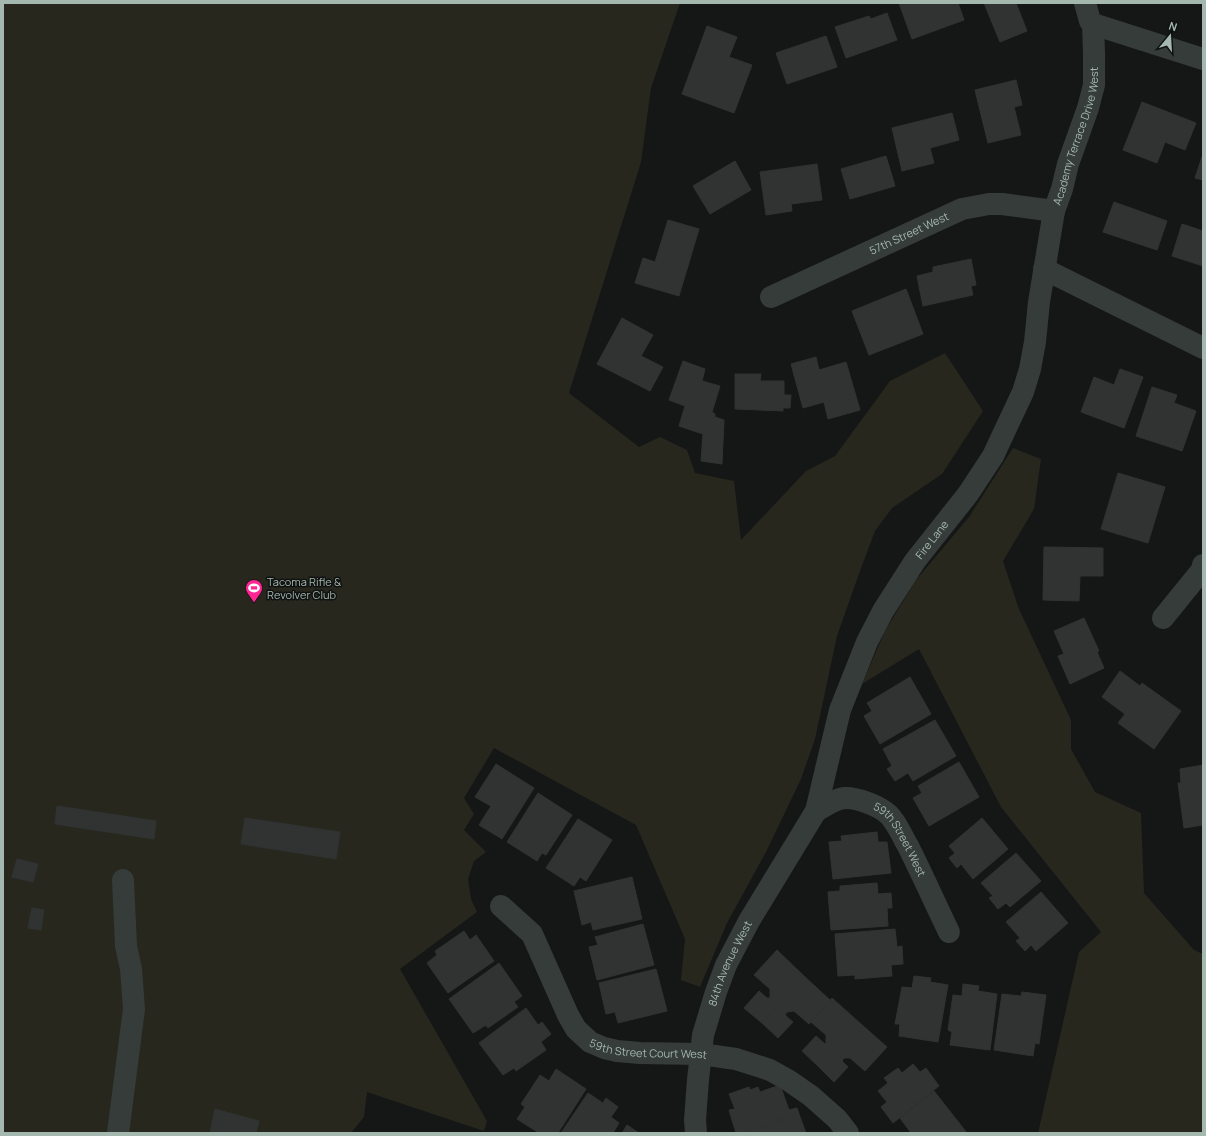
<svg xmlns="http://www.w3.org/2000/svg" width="1206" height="1136" viewBox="0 0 1206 1136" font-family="Manrope,sans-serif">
	<rect width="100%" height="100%" fill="#151717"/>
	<path fill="#27271e" d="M 3,3 L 680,3 L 651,88 L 641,162 L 569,393 L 639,447 L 660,437 L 687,450 L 695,473 L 734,481 L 741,540 L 806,471 L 835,456 L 890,381 L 945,353 L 983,411 L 942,474 L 892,508 L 875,531 L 860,571 L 837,636 L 815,739 L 801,779 L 767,850 L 727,923 L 700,987 L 681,980 L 685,939 L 636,825 L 494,748 L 464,798 L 474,814 L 464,830 L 486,852 L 474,861 L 468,879 L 471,899 L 477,912 L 400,969 L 487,1121 L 484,1131 L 367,1092 L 364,1117 L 351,1133 L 3,1133 Z
		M 1013,448 L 1041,459 L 1034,509 L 1003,561 L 1019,609 L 1071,720 L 1071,749 L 1095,792 L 1141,813 L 1144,893 L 1194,950 L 1203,954 L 1203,1133 L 1038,1133 L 1079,952 L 1101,932 L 1001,807 L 919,649 L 862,684 L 885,631 L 916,580 L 969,517 Z"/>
	<path fill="#303332" stroke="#2f3332" d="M 899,3 L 958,3 L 964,20 L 912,39 Z
		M 984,3 L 1016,3 L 1027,31 L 1000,42 Z
		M 887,13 L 897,40 L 846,58 L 835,27 L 869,16 L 871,19 Z
		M 707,26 L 737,37 L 729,57 L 752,65 L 734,113 L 682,94 Z
		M 826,36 L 837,67 L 787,84 L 776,53 Z
		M 1016,80 L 1022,105 L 1014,107 L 1021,135 L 988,143 L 975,90 Z
		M 1142,102 L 1196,123 L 1185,150 L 1165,142 L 1157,163 L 1123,150 Z
		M 952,113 L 959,140 L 930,148 L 934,163 L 902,171 L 892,128 Z
		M 1203,154 L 1203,180 L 1195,178 Z
		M 886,156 L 895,186 L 850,199 L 841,169 Z
		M 735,161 L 751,190 L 710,214 L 693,186 Z
		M 817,164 L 822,200 L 791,204 L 792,211 L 766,215 L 760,172 Z
		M 1114,202 L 1167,221 L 1157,250 L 1103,232 Z
		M 668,220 L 699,229 L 679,296 L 635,283 L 643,258 L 655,262 Z
		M 1182,224 L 1203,231 L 1203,266 L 1172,256 Z
		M 971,259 L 976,285 L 971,286 L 973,295 L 923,306 L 917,276 L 933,272 L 933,267 Z
		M 906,289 L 923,334 L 869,355 L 852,311 Z
		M 622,318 L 653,335 L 641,356 L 663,367 L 650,391 L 597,364 Z
		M 816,357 L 819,370 L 846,362 L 860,410 L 828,419 L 824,402 L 803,408 L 791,364 Z
		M 683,361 L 705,369 L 702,381 L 720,386 L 712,412 L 715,414 L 715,417 L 724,420 L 722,464 L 701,461 L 703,434 L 679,426 L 685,406 L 669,400 Z
		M 1120,369 L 1143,377 L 1124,428 L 1081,412 L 1094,377 L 1114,385 Z
		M 735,374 L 761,374 L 760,381 L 784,381 L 784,395 L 791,395 L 790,408 L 783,408 L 783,411 L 735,409 Z
		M 1152,387 L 1177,395 L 1174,403 L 1196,411 L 1182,451 L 1136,436 Z
		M 1118,473 L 1165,487 L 1148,543 L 1101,529 Z
		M 1044,547 L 1103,548 L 1103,576 L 1080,576 L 1079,601 L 1043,600 Z
		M 1084,618 L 1099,651 L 1097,652 L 1104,668 L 1070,684 L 1058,656 L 1064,654 L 1054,631 Z
		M 1120,671 L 1140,686 L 1142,683 L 1181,711 L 1154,749 L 1118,723 L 1125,714 L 1102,697 Z
		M 910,677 L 931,714 L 880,744 L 864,716 L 872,711 L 867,703 Z
		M 935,720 L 956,756 L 913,781 L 908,773 L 895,781 L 887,769 L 892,766 L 883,749 Z
		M 959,762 L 979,797 L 929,826 L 913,798 L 922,793 L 918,786 Z
		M 496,764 L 534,788 L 502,839 L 479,825 L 491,806 L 475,797 Z
		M 1203,765 L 1203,825 L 1184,828 L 1178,783 L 1181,783 L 1180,769 Z
		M 538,793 L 572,815 L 546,855 L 542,853 L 537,861 L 507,842 Z
		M 57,806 L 156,821 L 154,839 L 55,824 Z
		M 245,818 L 340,832 L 336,859 L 241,844 Z
		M 982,818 L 1008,849 L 973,879 L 961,864 L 957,868 L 949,858 L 955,853 L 949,846 Z
		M 578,819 L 612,840 L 586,881 L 580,877 L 574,886 L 546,868 Z
		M 877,832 L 878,842 L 887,842 L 891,873 L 833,879 L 829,842 L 842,841 L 841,836 Z
		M 1016,853 L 1041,881 L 1010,907 L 1006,903 L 998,909 L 989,898 L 993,896 L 981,883 Z
		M 17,859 L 38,864 L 33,882 L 12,877 Z
		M 632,877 L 642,919 L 593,930 L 591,922 L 582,925 L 574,891 Z
		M 877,883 L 878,894 L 891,893 L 892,908 L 887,908 L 888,926 L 831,930 L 828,892 L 840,891 L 840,886 Z
		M 1041,892 L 1068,923 L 1036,951 L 1031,945 L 1025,951 L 1016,941 L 1020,938 L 1006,922 Z
		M 32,908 L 44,910 L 41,930 L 28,928 Z
		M 643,924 L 654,965 L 597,980 L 589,947 L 598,945 L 595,937 Z
		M 895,929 L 897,947 L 902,946 L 903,964 L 891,965 L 892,976 L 855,979 L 855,975 L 838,976 L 835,934 Z
		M 464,931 L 470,940 L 476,935 L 494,961 L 448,993 L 427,963 L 437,955 L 435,951 Z
		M 777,950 L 804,976 L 762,1023 L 744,1008 L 759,991 L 767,998 L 770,998 L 770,989 L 754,975 Z
		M 499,963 L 522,996 L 514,1002 L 518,1007 L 488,1028 L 486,1025 L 473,1033 L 449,999 Z
		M 656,969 L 667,1011 L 618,1023 L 615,1012 L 606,1014 L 599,983 Z
		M 804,976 L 830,1000 L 809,1024 L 794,1011 L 787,1012 L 785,1015 L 793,1022 L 778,1038 L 762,1023 Z
		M 914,976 L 931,978 L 930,982 L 948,985 L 938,1042 L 899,1036 L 900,1024 L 895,1024 L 902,987 L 912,988 Z
		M 963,984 L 979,986 L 978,991 L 997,994 L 990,1050 L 950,1045 L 952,1032 L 948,1030 L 953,995 L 962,996 Z
		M 1022,992 L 1046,995 L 1039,1044 L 1035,1043 L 1033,1056 L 994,1050 L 1002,994 L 1021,996 Z
		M 832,998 L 861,1024 L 820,1068 L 802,1051 L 816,1036 L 825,1044 L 826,1043 L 826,1035 L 811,1022 Z
		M 526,1008 L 538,1025 L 542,1022 L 551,1034 L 541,1042 L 546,1050 L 516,1071 L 514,1068 L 503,1075 L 479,1043 Z
		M 861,1024 L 887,1047 L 865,1071 L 850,1058 L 844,1058 L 842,1061 L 848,1067 L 834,1082 L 820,1068 Z
		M 913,1064 L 920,1072 L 926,1068 L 939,1086 L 893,1123 L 881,1107 L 887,1102 L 878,1091 L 888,1083 L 884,1078 L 898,1068 L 902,1073 Z
		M 556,1069 L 586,1089 L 558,1133 L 539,1133 L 517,1119 L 525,1107 L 521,1104 L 540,1075 L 549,1081 Z
		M 780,1085 L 789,1110 L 797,1108 L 799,1114 L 742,1133 L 736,1133 L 729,1110 L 735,1109 L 729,1094 L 749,1087 L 750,1090 L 758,1087 L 760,1092 Z
		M 934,1091 L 952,1114 L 928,1133 L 911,1133 L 900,1118 Z
		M 588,1093 L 603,1103 L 606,1098 L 618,1107 L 611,1117 L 619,1123 L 613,1133 L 561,1133 Z
		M 215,1109 L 259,1121 L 256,1133 L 210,1133 Z
		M 799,1114 L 806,1133 L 742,1133 Z
		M 952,1114 L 967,1133 L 928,1133 Z
		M 627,1125 L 639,1133 L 622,1133 Z"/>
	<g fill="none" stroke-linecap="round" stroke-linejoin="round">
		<g stroke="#353c3a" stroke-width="22">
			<path d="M 1093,24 L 1203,59"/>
			<path d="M 1044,269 L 1203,348"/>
			<path id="s1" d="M 771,297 L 962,209 L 989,204 L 1002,204 L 1054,211"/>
			<path d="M 1163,618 L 1202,570 L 1203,565"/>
			<path id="s2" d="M 816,811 C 823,807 835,799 844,798 C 856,797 880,806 889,815 C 897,823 902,836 908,846 C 922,874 935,903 949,932"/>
			<path id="s3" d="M 501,906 L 532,934 L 568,1015 L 576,1029 L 590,1042 L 604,1048 L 617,1051 L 640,1053 L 701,1054 L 736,1059 L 770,1070 L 788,1080 L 811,1096 L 837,1119 L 848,1133"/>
			<path d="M 118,1133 L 134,1009 L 131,969 L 126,946 L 123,880"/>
			<path id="s4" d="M 696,1133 L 695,1120 L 698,1080 L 703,1035 L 716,992 L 726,965 L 749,921 L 816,811 L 840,710 L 867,642 L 883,611 L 915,561 L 968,494 L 993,456 L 1023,392 L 1030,369 L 1035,342 L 1039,302 L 1054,211 L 1062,189 L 1068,164 L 1088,108 L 1094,85 L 1094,53 L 1093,24 L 1090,21 L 1085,3"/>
		</g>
	</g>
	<defs>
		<symbol id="stadium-pin" viewBox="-11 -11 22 30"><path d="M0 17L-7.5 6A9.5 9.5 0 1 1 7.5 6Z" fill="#ff2593" stroke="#101212"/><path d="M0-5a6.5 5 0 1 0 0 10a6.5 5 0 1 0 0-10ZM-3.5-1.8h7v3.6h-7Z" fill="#fff"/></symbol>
	</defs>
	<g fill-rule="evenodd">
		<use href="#stadium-pin" x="244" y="578" width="20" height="27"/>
	</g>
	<g text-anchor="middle" stroke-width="3" stroke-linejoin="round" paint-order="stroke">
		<g font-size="11" fill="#a5b8af" stroke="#101212">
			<text dy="4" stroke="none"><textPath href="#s4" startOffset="1086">Academy Terrace Drive West</textPath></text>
			<text dy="4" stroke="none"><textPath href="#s1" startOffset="152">57th Street West</textPath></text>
			<text dy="4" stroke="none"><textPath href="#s4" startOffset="649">Fire Lane</textPath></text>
			<text dy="4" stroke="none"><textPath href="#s2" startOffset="106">59th Street West</textPath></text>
			<text dy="4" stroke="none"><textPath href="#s4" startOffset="175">84th Avenue West</textPath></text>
			<text dy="4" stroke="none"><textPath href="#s3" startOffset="225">59th Street Court West</textPath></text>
		</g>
		<g font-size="11" fill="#a5b8af" stroke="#101212" text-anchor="start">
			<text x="267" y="586">Tacoma Rifle &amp;<tspan x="267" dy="13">Revolver Club</tspan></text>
		</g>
	</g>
	<rect width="1206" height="1136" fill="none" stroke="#a5b8af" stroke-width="8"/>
	<g transform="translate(1170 36) rotate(18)" stroke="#101212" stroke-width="3" paint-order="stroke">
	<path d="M0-3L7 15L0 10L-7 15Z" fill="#a5b8af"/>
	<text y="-6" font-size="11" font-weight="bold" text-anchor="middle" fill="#a5b8af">N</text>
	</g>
</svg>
